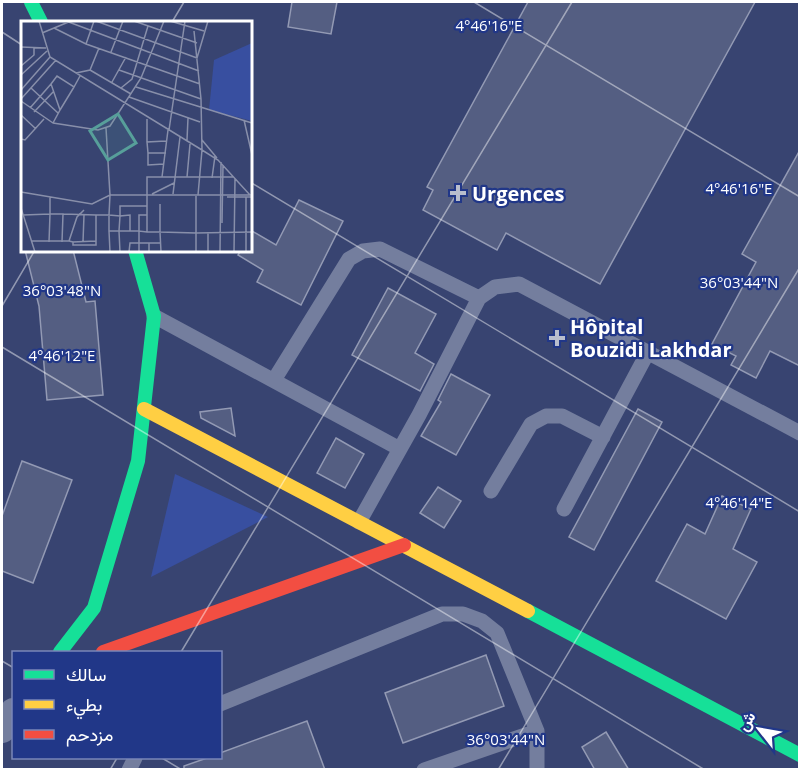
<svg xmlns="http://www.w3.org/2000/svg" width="801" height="771" font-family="'Open Sans',Vazirmatn,sans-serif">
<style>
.green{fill:#384fa0}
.building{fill:#545e82;stroke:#939ab4;stroke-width:1.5}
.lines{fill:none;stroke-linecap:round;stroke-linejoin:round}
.lane{stroke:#747e9e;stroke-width:15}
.street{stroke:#747e9e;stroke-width:30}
.fast{stroke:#16e098;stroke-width:14}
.slow{stroke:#ffcf43;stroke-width:14}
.jam{stroke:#f24e42;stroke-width:14}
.ticks{fill:none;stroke:#fff;stroke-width:1.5;stroke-opacity:0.45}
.poi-dot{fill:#b9becd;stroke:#213788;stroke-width:2}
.labels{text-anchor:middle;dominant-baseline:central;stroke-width:4.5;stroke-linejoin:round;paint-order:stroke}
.poi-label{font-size:20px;font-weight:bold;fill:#fff;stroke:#213788;text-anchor:start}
.inset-road{fill:none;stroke:#888faa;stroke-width:1.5}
.view{fill:#579f9a;fill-opacity:0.15;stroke:#579f9a;stroke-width:3}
.inset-edge{fill:none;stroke:#fff;stroke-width:3}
.ticks-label{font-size:15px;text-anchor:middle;fill:#fff;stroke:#213788;stroke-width:4.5;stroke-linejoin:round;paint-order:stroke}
</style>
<rect width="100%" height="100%" fill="#384471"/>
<path class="green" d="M175,474L268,517L151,577Z"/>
<path class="building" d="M292,2H337L331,34L288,27Z
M528,2H755L600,284L506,233L497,250L423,210L433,190L427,187Z
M800,150V366L770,351L756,378L731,365L736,356L712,344L756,262L742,254Z
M299,200L343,221L301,305L257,282L263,270L238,255L241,250H250V234L252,231L276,245Z
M25,250H73L86,302L95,301L103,395L47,400L39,306Z
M388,288L436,314L415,353L434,364L420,391L352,355Z
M451,374L490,395L456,455L421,436L441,402L438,400Z
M231,408L235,436L201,418L200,412Z
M638,409L662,422L594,550L569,537Z
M336,438L364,454L345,488L317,473Z
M22,461L72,480L33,583L2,571V516Z
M438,487L461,501L444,528L420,513Z
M722,496L751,509L733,549L757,562L726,619L656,581L687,524L705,534Z
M486,655L504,706L403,743L385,693Z
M307,721L325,770H184V766L207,758H220V753Z
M606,732L629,770H595L582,747Z"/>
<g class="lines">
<path class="lane" d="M154,316L400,449
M274,380L349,259L363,251L380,249L479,298
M491,491L531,424L546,416H562L603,437
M564,509L648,352
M359,522L419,415L479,298L495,287L519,284L800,433
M220,704L442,614H463L482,621L497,633L537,731V770
M129,770L135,758
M424,770L537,731"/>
<path class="street" d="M2,728L14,713"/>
<path class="fast" d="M31,2L41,22
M528,611L800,755
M60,652L94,608L138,461L154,316L135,250"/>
<path class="slow" d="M144,409L528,611"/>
<path class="jam" d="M103,652L404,545"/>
</g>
<path class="ticks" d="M474,2L800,197M172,22L184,2M2,32L22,45M250,182L800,512M2,306L35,250M2,347L705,770M181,652L572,2M2,661L14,668M162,758L182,770M110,770L117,758M498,770L800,267"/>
<g class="poi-dot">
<path d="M455 184h6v6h6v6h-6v6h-6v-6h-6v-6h6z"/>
<path d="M554 329h6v6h6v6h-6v6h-6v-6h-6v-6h6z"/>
</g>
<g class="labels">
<g class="poi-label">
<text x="472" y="193">Urgences</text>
<text x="570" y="326">Hôpital<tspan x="570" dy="23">Bouzidi Lakhdar</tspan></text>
</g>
</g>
<g transform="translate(21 21)">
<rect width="231" height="231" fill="#384471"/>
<path d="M231,22V100L188,89L193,39Z" fill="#384fa0"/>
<path class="inset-road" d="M18,0L29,36L181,129L177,174M45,0L178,50M75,0L176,37L187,0M113,0L176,22M149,0L183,10M33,7L65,23L179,63M173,10L180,78L181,129M21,12L50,0M65,23L73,0M0,26L25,27M90,31L102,0M0,45L13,34V27M69,49L110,73M98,49L180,78M55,52L69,49L78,27M0,54L26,30M91,61L105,36M115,66L231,102M10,67L37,92M100,67L111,58L127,5M0,69L29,36M108,76L179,101M0,78L35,39M0,80L32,102L39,89L30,63L36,55L53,66L59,55M9,87L30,63M39,89L53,66M13,91L33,70M0,94L15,108M126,98V121M223,99L231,134M32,102L77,109L89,105L120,57L143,0M85,107L89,174H231M148,109L164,0M0,118L4,119L23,98M166,119L167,97M181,119L196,137M181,129L197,139L229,174M127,132V144L143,143M145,132H127L126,121L145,120M141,156L147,109M166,156H212M191,157L194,135M0,171L71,183L89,174L88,194L99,195V185H126M131,173L153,162M152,173L159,116M175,175V212L231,211M29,176V193H42L41,221M206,176H231M139,183V211L175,212V231M0,187L14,231M42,193L75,194M2,194L29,193L28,221M201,202L202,144M88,210L89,231M126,211L118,210V222H128M11,220H48M75,220L52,221V224H75V194H88V210H98L99,195L109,194V210H118V194H126M52,221L48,220L56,196L63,189M62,221L63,194M99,231L98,210H109M108,231L109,222H118V231M128,231V222H139M140,231L139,211H126V156H166L169,123M187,231V211M199,231L200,141M213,231L214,158M225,231V176"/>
<path class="view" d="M97,93L115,122L87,139L69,110Z"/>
<rect width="231" height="231" class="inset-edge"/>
</g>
<g class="ticks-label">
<text x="489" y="31">4°46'16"E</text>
<text x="739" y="194">4°46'16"E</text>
<text x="739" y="288">36°03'44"N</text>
<text x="62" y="296">36°03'48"N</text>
<text x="62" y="361">4°46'12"E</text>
<text x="739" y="508">4°46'14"E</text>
<text x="506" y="745">36°03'44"N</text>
</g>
<rect width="801" height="771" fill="none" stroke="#ffffff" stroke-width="6"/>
<rect x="12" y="651" width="210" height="108" fill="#213788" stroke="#7a87b8" stroke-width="1.5"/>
<rect x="24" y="670" width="30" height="9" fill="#16e098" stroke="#7a87b8" stroke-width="1.5"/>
<text x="66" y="681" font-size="18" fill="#ffffff">سالك</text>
<rect x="24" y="700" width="30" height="9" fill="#ffcf43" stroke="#7a87b8" stroke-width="1.5"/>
<text x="66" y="711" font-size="18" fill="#ffffff">بطيء</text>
<rect x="24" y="730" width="30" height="9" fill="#f24e42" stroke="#7a87b8" stroke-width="1.5"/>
<text x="66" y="741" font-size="18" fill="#ffffff">مزدحم</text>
<g transform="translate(759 729) rotate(301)" stroke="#213788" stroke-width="4.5" paint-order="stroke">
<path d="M0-4.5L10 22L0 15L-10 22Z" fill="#ffffff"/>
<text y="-9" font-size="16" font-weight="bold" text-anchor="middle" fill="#ffffff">ش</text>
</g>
</svg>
